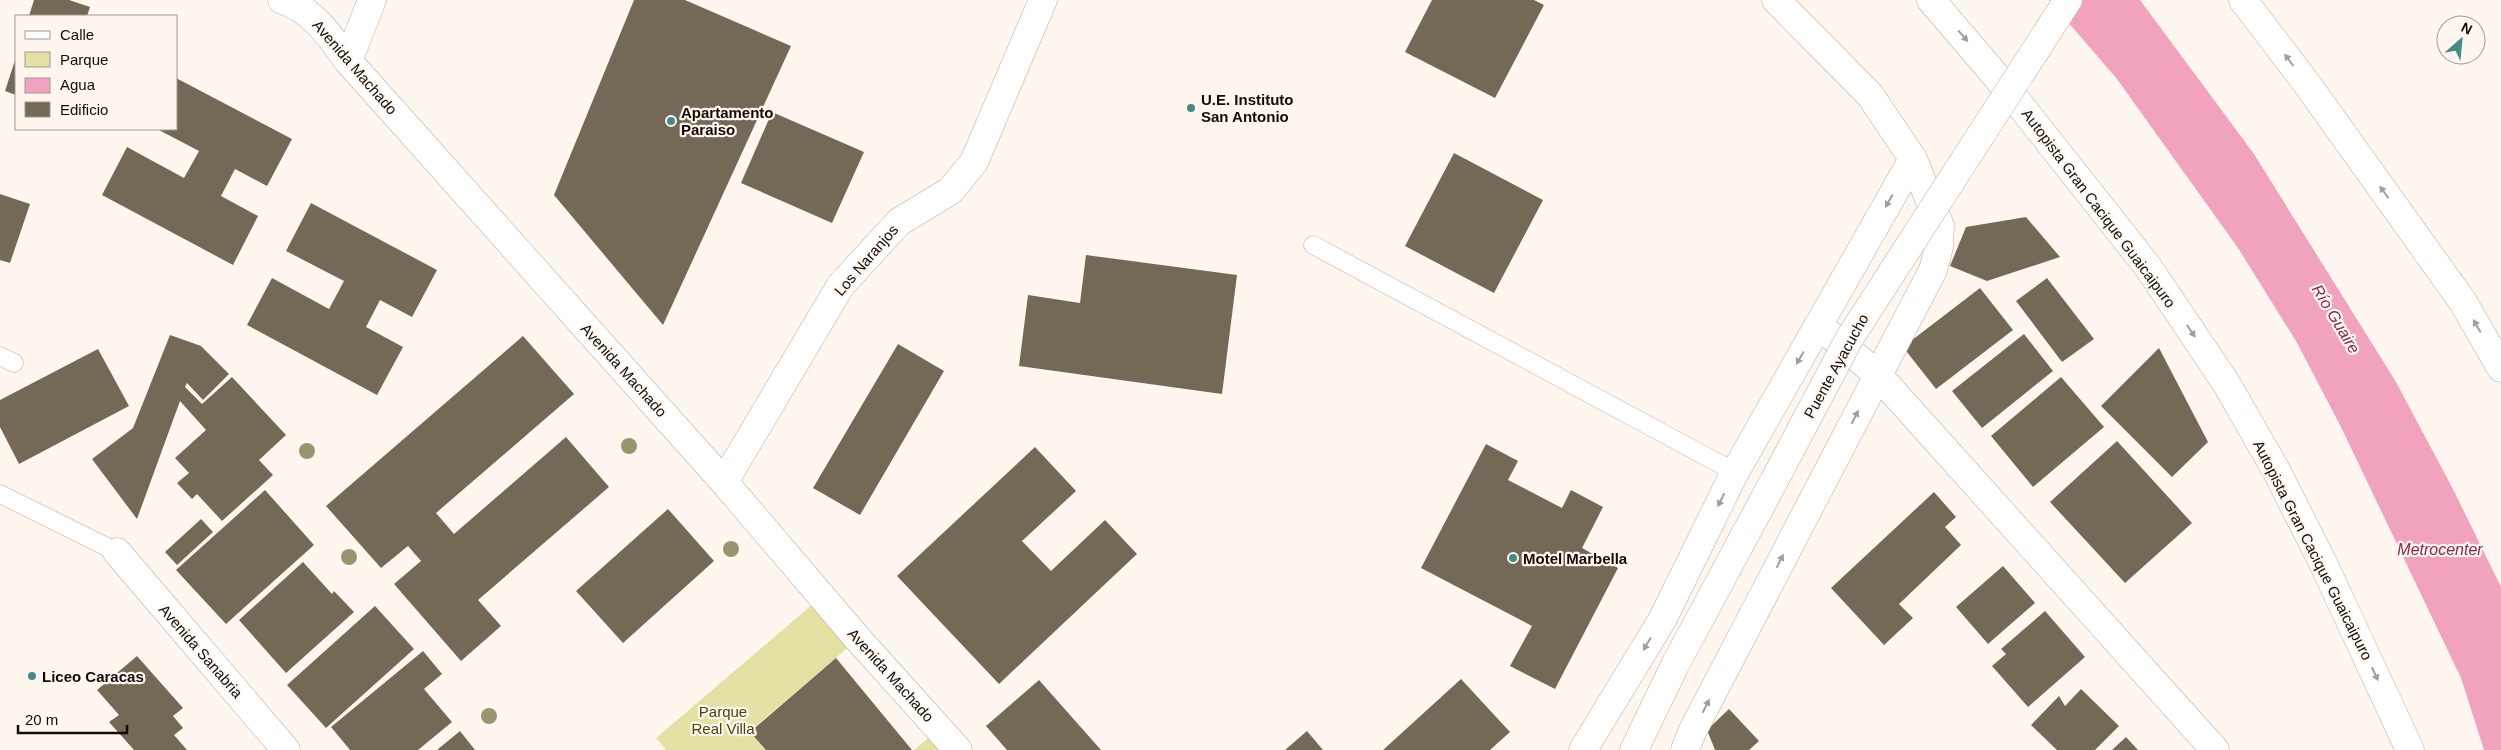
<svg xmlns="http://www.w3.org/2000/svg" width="2501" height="750" font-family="Helvetica,sans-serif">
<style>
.green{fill:#e3e2a4}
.water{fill:#f1a3bd}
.building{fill:#746957}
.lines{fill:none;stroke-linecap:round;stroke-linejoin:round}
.service-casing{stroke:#bfaa9e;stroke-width:19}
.minor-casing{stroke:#bfaa9e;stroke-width:29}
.tertiary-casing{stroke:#bfaa9e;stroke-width:29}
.motorway-casing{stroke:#bfaa9e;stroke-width:29}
.service{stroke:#fff;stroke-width:18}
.minor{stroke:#fff;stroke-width:28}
.tertiary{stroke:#fff;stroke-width:28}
.motorway{stroke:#fff;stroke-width:28}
.tertiary-bridge-casing{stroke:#bfaa9e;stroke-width:29;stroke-linecap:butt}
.tertiary-bridge{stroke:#fff;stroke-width:28}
.tree{fill:#9a9570}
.oneway{fill:#a09d9c}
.poi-dot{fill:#448b86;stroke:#fff6f0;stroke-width:2}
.labels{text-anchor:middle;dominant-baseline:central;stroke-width:4.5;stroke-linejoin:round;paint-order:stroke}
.street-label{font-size:15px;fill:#120b07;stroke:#fff6f0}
.poi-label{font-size:15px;font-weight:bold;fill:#120b07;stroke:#fff6f0;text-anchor:start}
.park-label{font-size:15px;fill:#474507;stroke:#fff6f0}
.water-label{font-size:16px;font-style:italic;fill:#83294e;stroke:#fff6f0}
</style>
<rect width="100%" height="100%" fill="#fff6f0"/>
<path class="green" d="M821,597L858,639L750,731L766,750H666L656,738Z
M940,728L958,750H914Z"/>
<path class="water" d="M2049,0H2140L2254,154L2396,382L2453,489L2501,587V750H2484L2461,678L2341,427L2296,341L2238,248L2117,79Z"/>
<path class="building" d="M34,0H69L90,7L87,16H29Z
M634,0H685L791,46L663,325L554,195Z
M1432,0H1534L1544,5L1495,98L1405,52Z
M16,57V95L5,91Z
M176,78L292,139L267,186L235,169L221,196L258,216L233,265L102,195L127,147L184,178L199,151L157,129H176Z
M772,112L864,152L832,223L741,183Z
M1454,153L1543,200L1494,293L1405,246Z
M0,194L30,204L10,263L0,260Z
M311,203L437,270L412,317L380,300L366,327L403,347L377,395L247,325L272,278L329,309L344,281L286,251Z
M2026,217L2060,257L1987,281L1950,266L1966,227Z
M1086,255L1237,275L1222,394L1019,366L1028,295L1080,303Z
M2047,278L2094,339L2062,362L2016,301Z
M1980,288L2013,330L1936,389L1903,347Z
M2024,334L2053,371L1982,428L1952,391Z
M170,335L201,346L229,374L203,400L187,383L185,387L202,404L232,377L286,435L259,460L273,475L222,521L197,494L192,499L177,483L189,473L175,458L206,430L180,401L137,519L92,459L133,428Z
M523,336L574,394L436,513L454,534L566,437L609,487L478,600L501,626L461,661L394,584L421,561L408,546L381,568L326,506Z
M898,344L944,371L860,515L813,488Z
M2159,348L2208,442L2172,477L2101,406Z
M98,349L129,406L19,464L0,427V400Z
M2061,377L2104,427L2033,487L1991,436Z
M2117,441L2192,523L2125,583L2050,502Z
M1486,444L1518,461L1508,480L1562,508L1571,490L1603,507L1582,548L1618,568L1555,689L1510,666L1532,626L1421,568Z
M1035,447L1076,491L1022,541L1051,571L1105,520L1137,554L999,684L897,576Z
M265,490L314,545L226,624L176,570Z
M1934,492L1956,517L1945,527L1961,545L1899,604L1913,618L1884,645L1831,588Z
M668,509L714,561L623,643L576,591Z
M201,519L213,532L177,565L165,552Z
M303,562L332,594L334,591L354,612L286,673L239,620Z
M2003,566L2035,603L1988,644L1956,607Z
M375,606L414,649L326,728L287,685Z
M2045,611L2085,657L2028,707L1992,666L2006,654L2001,649Z
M423,651L442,674L424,689L452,722L418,750H350L331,727Z
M137,656L183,708L173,716L183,728L174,735L187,750H134L109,722L119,715L97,690Z
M836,658L912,750H766L750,732Z
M1461,679L1510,732L1490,750H1383Z
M1039,680L1101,750H1007L986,726Z
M2081,689L2119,726L2095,750H2057L2031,725L2059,696L2065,706Z
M1729,709L1759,741L1749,750H1715L1707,730Z
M460,731L475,750H437Z
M1307,731L1323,750H1285Z
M2126,737L2138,750H2112Z"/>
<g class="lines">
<g class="service-casing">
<path id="service" d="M1313,245L1735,472
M0,356L14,363
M0,494L117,552"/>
</g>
<g class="minor-casing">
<path id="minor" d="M282,0C313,10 330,36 348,61L724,482L858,639L958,750
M348,61L372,0
M1818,325L1877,374L2215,750
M724,482L841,285L899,222L950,191L974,162L1043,0
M117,552L286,750
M1583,750L1662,620L1735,472L1913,159
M1685,750L1692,732L1933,270L1939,247L1940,226L1913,159L1870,95L1776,0"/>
</g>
<g class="tertiary-casing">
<path id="tertiary" d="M1634,750L1675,665L1774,481"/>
</g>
<g class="motorway-casing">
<path id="motorway" d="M1931,0L2013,96L2148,267L2226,383L2276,470L2323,563L2410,750
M2243,0L2307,84L2463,302L2501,368"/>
</g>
<use href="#service" class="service"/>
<use href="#minor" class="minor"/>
<use href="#tertiary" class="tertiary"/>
<use href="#motorway" class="motorway"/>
<g class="tertiary-bridge-casing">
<path id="tertiary-bridge" d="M1774,481L1849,339L2068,0"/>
</g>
<use href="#tertiary-bridge" class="tertiary-bridge"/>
</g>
<g class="tree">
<circle cx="629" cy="446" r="8"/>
<circle cx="307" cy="451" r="8"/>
<circle cx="731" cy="549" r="8"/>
<circle cx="349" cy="557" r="8"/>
<circle cx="489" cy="716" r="8"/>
</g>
<defs><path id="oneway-solid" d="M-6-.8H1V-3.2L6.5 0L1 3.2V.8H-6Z" transform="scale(1.25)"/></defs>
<g class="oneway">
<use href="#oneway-solid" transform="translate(1963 36) rotate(49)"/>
<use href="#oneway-solid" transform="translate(2289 60) rotate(-127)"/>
<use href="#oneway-solid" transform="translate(2384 192) rotate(-126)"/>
<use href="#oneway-solid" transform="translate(1889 201) rotate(120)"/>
<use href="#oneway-solid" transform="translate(2477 326) rotate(-120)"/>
<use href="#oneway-solid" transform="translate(2191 331) rotate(56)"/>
<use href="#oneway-solid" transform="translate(1800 358) rotate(120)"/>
<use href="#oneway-solid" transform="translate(1855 417) rotate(-63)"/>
<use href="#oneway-solid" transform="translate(1721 500) rotate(116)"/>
<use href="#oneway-solid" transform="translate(1780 561) rotate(-63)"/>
<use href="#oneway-solid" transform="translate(1647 644) rotate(121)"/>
<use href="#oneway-solid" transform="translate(2375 674) rotate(65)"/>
<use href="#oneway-solid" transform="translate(1706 706) rotate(-63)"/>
</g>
<g class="poi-dot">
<circle cx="1191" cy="108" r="5"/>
<circle cx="671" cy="121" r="5"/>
<circle cx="1513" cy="558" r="5"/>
<circle cx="32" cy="676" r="5"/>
</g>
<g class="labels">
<g class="street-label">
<text transform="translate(355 67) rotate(49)">Avenida Machado</text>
<text transform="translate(2099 208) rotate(53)">Autopista Gran Cacique Guaicaipuro</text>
<text transform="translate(866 260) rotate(-49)">Los Naranjos</text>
<text transform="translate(1836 366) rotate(-61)">Puente Ayacucho</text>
<text transform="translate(624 370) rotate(48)">Avenida Machado</text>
<text transform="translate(2313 550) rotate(63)">Autopista Gran Cacique Guaicaipuro</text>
<text transform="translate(201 651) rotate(49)">Avenida Sanabria</text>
<text transform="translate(891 675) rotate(48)">Avenida Machado</text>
</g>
<g class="poi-label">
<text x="1201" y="99">U.E. Instituto<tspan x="1201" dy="17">San Antonio</tspan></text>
<text x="681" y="112">Apartamento<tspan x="681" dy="17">Paraiso</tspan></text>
<text x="1523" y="558">Motel Marbella</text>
<text x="42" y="676">Liceo Caracas</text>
</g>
<g class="park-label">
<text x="723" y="711">Parque<tspan x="723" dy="17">Real Villa</tspan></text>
</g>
<g class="water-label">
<text transform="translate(2336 319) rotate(59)">Río Guaire</text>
<text x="2440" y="549">Metrocenter</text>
</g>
</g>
<rect x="15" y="15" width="162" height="115" fill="#fff6f0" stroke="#a09893"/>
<rect x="25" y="31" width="25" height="8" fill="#ffffff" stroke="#a09893"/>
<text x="60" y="40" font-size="15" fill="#120b07">Calle</text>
<rect x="25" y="52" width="25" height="15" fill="#e3e2a4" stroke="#a09893"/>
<text x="60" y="65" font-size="15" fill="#120b07">Parque</text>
<rect x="25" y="78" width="25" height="15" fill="#f1a3bd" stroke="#a09893"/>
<text x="60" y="90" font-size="15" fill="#120b07">Agua</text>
<rect x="25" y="102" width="25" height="15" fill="#746957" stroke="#a09893"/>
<text x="60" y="115" font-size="15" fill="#120b07">Edificio</text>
<g transform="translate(2461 40) rotate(27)"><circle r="24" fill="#fff6f0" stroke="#a09893"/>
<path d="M0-4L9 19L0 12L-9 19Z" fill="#448b86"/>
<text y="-8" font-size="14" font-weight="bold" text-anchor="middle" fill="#120b07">N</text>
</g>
<path d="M18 725v8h109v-8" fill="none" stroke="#120b07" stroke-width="2.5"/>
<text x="25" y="725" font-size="15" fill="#120b07" stroke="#fff6f0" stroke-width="4" paint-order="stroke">20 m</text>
</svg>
